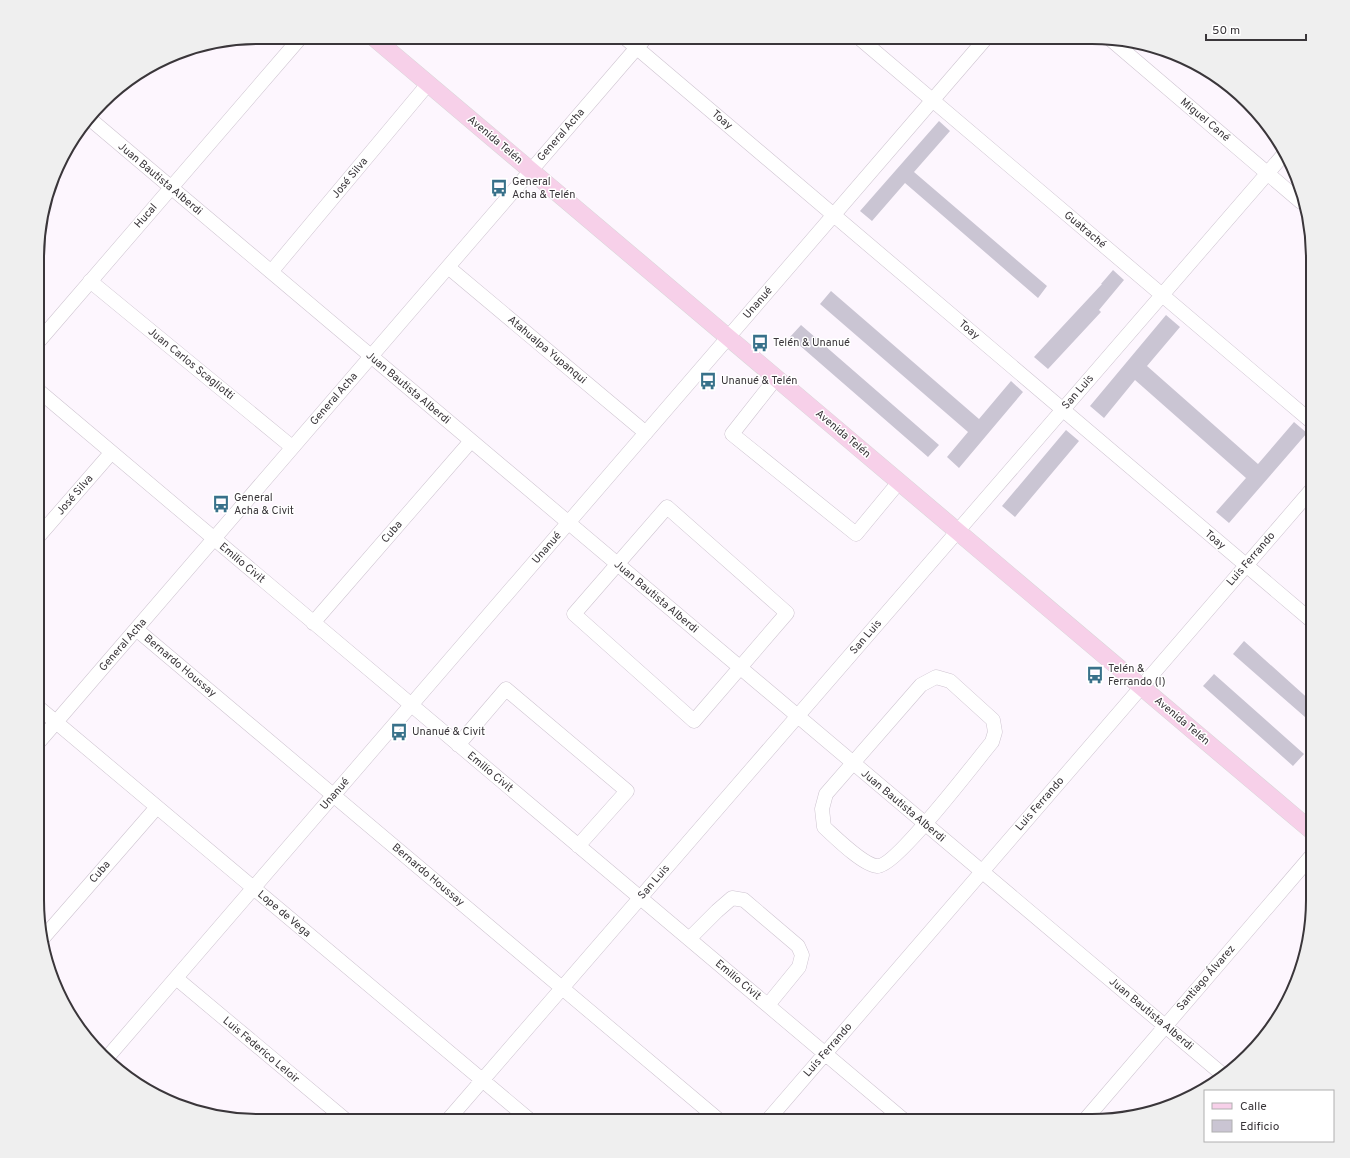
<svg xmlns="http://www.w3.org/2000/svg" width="1350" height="1158" font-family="Overpass,sans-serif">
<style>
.building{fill:#cac5d3}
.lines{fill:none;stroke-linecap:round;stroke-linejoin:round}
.minor-casing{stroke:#cec4d0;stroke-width:15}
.major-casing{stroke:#d8d7d8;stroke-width:18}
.minor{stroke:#fff;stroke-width:14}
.major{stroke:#f7d0e9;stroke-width:17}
.labels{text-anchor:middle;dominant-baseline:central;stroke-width:3;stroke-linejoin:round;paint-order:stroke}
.street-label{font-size:11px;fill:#3a363a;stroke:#fff}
.poi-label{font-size:11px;fill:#3a363a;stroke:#fff;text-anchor:start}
.rim{fill:none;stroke:#3a363a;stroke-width:2}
</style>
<rect width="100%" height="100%" fill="#fdf6fe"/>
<path class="building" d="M939,121L950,131L914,172L1047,286L1038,298L905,183L872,221L860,211Z
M1113,270L1124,280L1099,310L1101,312L1048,369L1034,357L1102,284H1101Z
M831,291L979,419L1011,381L1023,392L959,468L947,457L968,432L820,304Z
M1166,315L1180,327L1147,366L1258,464L1294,422L1307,433L1229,523L1216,512L1246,478L1135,380L1104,418L1090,406Z
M801,325L939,445L928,457L790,337Z
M1066,430L1079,441L1015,517L1002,506Z
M1244,641L1313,703V724L1233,654Z
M1214,674L1304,754L1293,766L1203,686Z"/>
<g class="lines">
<g class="minor-casing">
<path id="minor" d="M624,37L1313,622
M858,37L1313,423
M1109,38L1301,202
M90,119L1222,1074
M448,267L646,433
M271,272L428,84
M90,281L292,447
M39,341L301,37
M776,378L732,434L856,534L899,482
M39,391L905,1121
M667,507L787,613L694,721L574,614Z
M38,537L111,453
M313,623L471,441
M136,629L720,1121
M936,677L950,681L993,720L995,732L992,742C976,761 896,867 877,866C863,865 835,837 824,827L822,809L826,794L921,685Z
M38,707L531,1121
M38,743L646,37
M458,745L506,689L627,791L578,846
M43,938L157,807
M689,939L717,911L732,898L744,900L798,946L802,955L799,967L768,1005
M176,978L347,1121
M106,1059L987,37
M447,1121L1285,153
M767,1121L1313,488
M1084,1121L1313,854"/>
</g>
<g class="major-casing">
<path id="major" d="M373,37L1313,832"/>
</g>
<use href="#minor" class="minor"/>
<use href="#major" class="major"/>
</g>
<defs>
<g id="bus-bare" transform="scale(1.38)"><path d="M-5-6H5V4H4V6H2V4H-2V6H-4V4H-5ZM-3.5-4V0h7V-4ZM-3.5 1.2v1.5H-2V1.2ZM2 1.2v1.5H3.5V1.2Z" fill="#38718a" stroke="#fff" stroke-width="2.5" paint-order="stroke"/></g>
</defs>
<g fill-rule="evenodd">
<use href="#bus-bare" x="499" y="188"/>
<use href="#bus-bare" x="760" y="343"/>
<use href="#bus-bare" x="708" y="381"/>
<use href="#bus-bare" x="221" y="504"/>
<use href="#bus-bare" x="1095" y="675"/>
<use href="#bus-bare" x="399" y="732"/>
</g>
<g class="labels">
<g class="street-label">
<text transform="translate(722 120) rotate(40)">Toay</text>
<text transform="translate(1205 120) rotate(40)">Miguel Cané</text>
<text transform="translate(561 135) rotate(-49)">General Acha</text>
<text transform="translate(495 140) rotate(40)">Avenida Telén</text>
<text transform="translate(350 178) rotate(-50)">José Silva</text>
<text transform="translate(160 179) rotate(40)">Juan Bautista Alberdi</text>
<text transform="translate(146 216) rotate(-49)">Hucal</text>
<text transform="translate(1085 230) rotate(40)">Guatraché</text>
<text transform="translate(758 303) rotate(-49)">Unanué</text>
<text transform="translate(969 330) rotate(40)">Toay</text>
<text transform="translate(547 350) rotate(40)">Atahualpa Yupanqui</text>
<text transform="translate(191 364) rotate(39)">Juan Carlos Scagliotti</text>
<text transform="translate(408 388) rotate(40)">Juan Bautista Alberdi</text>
<text transform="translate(1078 392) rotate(-49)">San Luis</text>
<text transform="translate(334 399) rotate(-49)">General Acha</text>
<text transform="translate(843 434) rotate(40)">Avenida Telén</text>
<text transform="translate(75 495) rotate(-49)">José Silva</text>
<text transform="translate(392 532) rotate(-49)">Cuba</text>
<text transform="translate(1215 540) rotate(40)">Toay</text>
<text transform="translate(547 548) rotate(-49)">Unanué</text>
<text transform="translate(1251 559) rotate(-49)">Luis Ferrando</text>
<text transform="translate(242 563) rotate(40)">Emilio Civit</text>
<text transform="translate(656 597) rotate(40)">Juan Bautista Alberdi</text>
<text transform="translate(866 637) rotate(-49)">San Luis</text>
<text transform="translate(123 645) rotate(-49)">General Acha</text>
<text transform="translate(180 666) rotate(40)">Bernardo Houssay</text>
<text transform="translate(1182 721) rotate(40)">Avenida Telén</text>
<text transform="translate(490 772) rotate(40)">Emilio Civit</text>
<text transform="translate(335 794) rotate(-49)">Unanué</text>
<text transform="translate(1040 804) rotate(-49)">Luis Ferrando</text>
<text transform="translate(903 806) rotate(40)">Juan Bautista Alberdi</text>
<text transform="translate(100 872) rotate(-49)">Cuba</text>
<text transform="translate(428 875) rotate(40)">Bernardo Houssay</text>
<text transform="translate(654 882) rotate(-49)">San Luis</text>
<text transform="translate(284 914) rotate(40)">Lope de Vega</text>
<text transform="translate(1206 978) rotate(-49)">Santiago Álvarez</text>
<text transform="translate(738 980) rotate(40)">Emilio Civit</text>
<text transform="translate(1151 1014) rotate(40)">Juan Bautista Alberdi</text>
<text transform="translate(261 1050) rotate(40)">Luis Federico Leloir</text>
<text transform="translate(828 1050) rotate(-49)">Luis Ferrando</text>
</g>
<g class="poi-label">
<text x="512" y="182">General<tspan x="512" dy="13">Acha &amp; Telén</tspan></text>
<text x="773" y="343">Telén &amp; Unanué</text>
<text x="721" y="381">Unanué &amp; Telén</text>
<text x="234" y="498">General<tspan x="234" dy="13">Acha &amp; Civit</tspan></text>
<text x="1108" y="669">Telén &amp;<tspan x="1108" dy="13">Ferrando (I)</tspan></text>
<text x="412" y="732">Unanué &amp; Civit</text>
</g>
</g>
<path d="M0 0H1350V1158H0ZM258 44H1092A214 214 0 0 1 1306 258V900A214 214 0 0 1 1092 1114H258A214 214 0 0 1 44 900V258A214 214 0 0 1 258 44Z" fill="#efefef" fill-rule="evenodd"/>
<path class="rim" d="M258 44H1092A214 214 0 0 1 1306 258V900A214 214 0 0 1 1092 1114H258A214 214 0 0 1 44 900V258A214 214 0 0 1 258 44Z"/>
<rect x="1204" y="1090" width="130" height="52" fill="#ffffff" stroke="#b0afb0"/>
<rect x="1212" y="1103" width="20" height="6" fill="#f7d0e9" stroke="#b0afb0"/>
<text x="1240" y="1110" font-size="12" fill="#3a363a">Calle</text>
<rect x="1212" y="1120" width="20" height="12" fill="#cac5d3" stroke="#b0afb0"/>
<text x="1240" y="1130" font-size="12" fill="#3a363a">Edificio</text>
<path d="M1206 34v6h100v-6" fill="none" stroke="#3a363a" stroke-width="2"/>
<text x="1212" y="34" font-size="12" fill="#3a363a" stroke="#ffffff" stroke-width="3" paint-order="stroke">50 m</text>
</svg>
